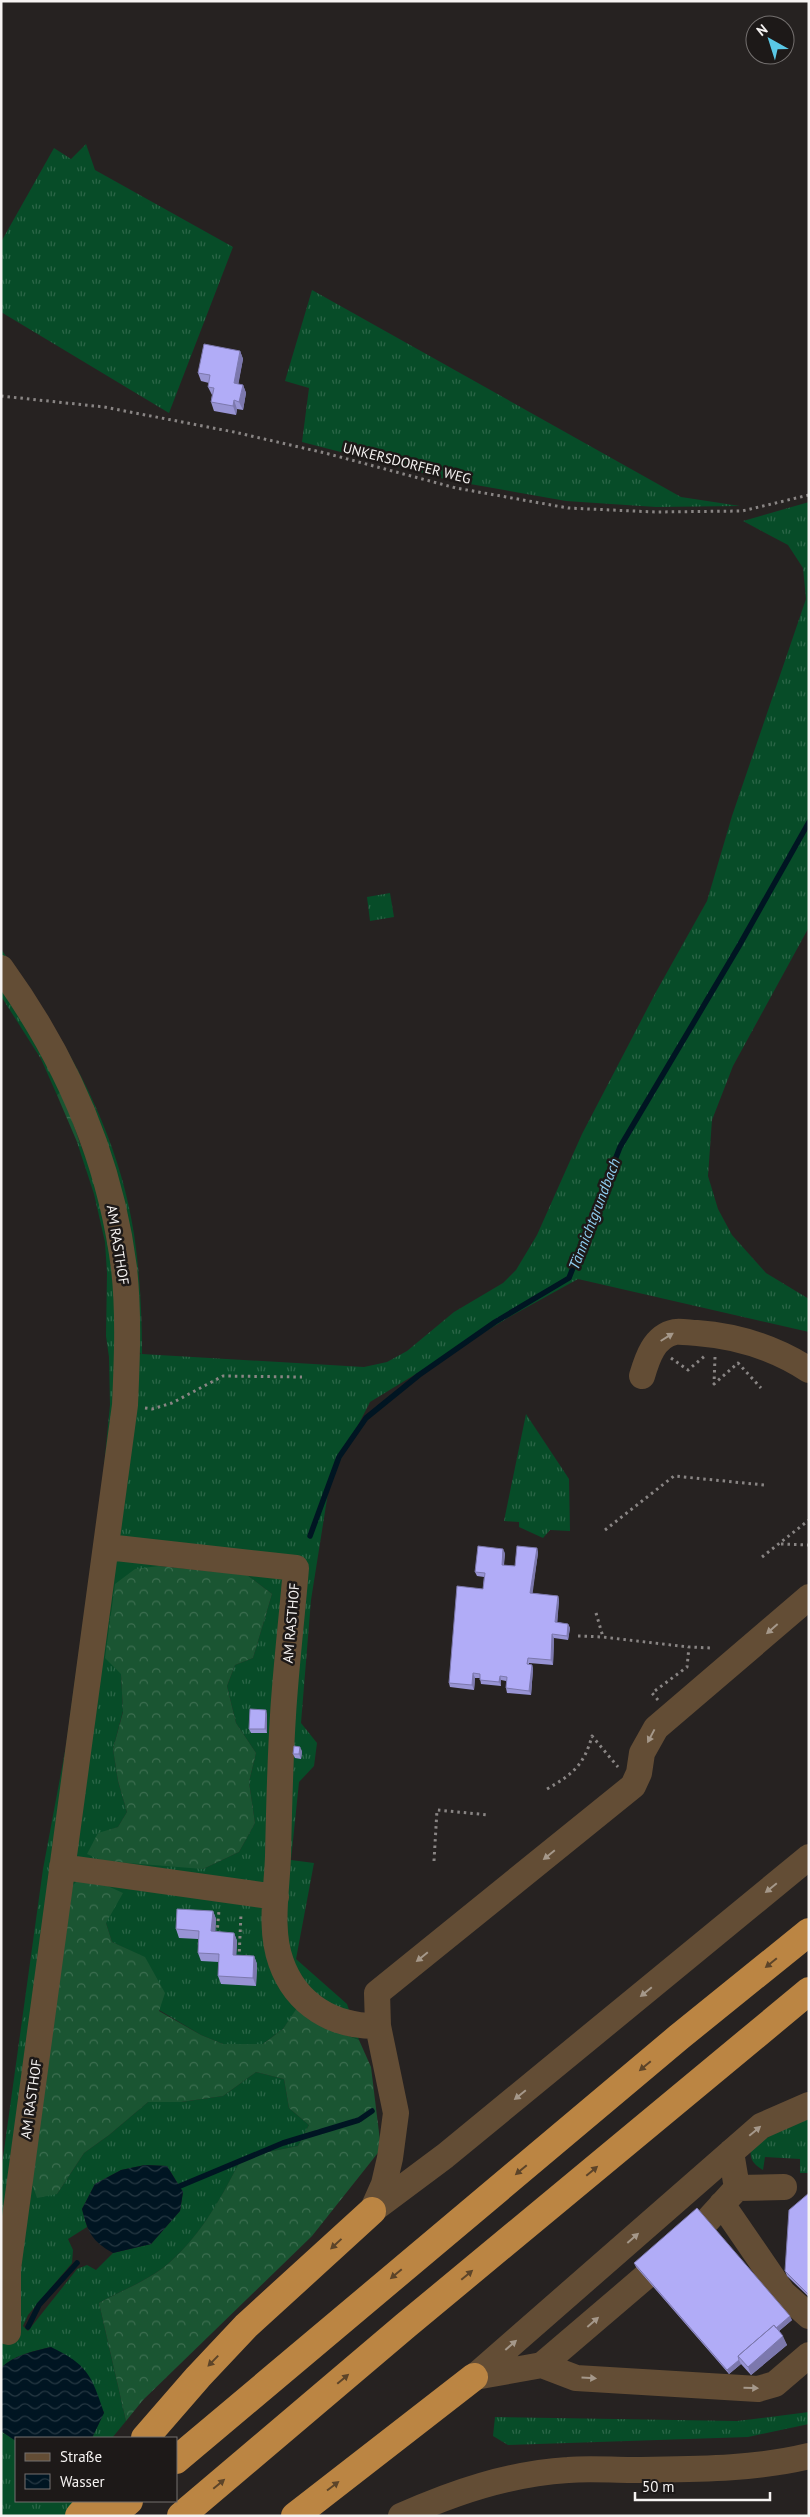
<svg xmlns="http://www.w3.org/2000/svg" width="810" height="2517" font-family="'PT Sans',sans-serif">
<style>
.grass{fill:url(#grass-tufts);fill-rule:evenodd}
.forest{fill:url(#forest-crowns)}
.water{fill:url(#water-waves)}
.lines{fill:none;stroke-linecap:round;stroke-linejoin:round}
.stream{stroke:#001522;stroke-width:5.5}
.path{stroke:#898584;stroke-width:3;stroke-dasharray:2.5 4;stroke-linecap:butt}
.minor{stroke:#634d35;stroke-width:26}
.highway{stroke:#bb8543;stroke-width:28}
.wall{fill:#9894d4}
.shaded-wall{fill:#7c78ad}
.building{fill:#b1acf7;stroke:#7c78ad}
.oneway{fill:#a5988a}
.oneway2{fill:#5c4429}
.labels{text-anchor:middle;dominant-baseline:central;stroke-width:5;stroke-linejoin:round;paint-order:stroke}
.street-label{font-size:14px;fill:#f6f3f2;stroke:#1d1918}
.water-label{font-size:15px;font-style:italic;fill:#90cff3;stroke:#1d1918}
</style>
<defs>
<pattern id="grass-tufts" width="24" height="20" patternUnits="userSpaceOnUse" patternTransform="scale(1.25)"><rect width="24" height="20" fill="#074c28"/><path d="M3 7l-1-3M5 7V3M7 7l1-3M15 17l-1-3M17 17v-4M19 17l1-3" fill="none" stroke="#2c6648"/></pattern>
<pattern id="forest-crowns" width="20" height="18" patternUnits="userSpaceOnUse" patternTransform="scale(1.25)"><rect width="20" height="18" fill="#1a5532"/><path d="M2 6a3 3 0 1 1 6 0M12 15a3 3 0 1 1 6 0" fill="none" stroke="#3c6e50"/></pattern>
<pattern id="water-waves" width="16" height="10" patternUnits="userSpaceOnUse" patternTransform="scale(1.25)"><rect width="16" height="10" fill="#001522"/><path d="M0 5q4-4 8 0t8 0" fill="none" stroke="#263843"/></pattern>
</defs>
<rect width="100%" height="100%" fill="#262221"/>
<path class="grass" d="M86,144L95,170L233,247L169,413L1,312V242L54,148L71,159Z
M312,290L681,497L740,506L656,507L566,501L453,481L302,442L309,388L285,381Z
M809,502V927L733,1066L712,1120L708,1176L718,1209L732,1235L766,1273L809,1299V1332L578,1279L511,1316L370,1402L330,1480L311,1600L301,1723L317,1743L314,1766L299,1782L291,1860L314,1863L296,1959L347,2004L359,2040L328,2028L297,2009L283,2029L263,2044H223L201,2035L159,2010L145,1958L112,1942L106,1923L99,1882L57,2194L84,2153L109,2135L148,2102H181L223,2096L256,2072L284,2079L289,2108L309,2125L298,2146L263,2153L239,2163C219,2203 198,2240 163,2268C144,2282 119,2292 99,2303L126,2421L112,2438H92L104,2412L51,2347C33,2351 14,2355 1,2368V2172L43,1869L66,1746L103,1477L110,1405L109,1357L106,1336L107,1273L105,1242L94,1194L77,1142L80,1143L106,1208L123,1357L141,1354L133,1345L125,1233L1,958V949C63,1034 118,1128 134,1234C140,1274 142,1314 142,1354L364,1367L387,1362L407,1351L454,1312L503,1283L516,1270L537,1235L582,1134L656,992L707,901L732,816L806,599L803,568L788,545L743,521ZM159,1566L247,1575L272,1594L253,1658L235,1665L227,1686L236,1723L256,1753L249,1782L255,1823L239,1852L203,1869L98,1834L118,1827L127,1812L118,1781L113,1749L123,1711L121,1674ZM145,2165L167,2166L183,2192L180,2211L151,2244L113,2253L96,2270L87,2265L77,2269L28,2331L23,2326L28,2315L72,2263L73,2250L68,2239L87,2227L82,2209L95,2184L121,2170Z
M390,893L394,917L370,921L367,897Z
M1,980L66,1091L57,1095L41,1059L1,996Z
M526,1414L569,1479L570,1531L550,1530L543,1538L519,1527V1522L504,1521Z
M809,2114V2173H800V2159L765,2157L763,2170C753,2164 748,2158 752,2146Z
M809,2412V2424L748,2437L508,2445L493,2436L495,2417L737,2421Z
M1,2431L16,2441V2501H91L70,2516H1Z"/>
<path class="forest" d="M62,1091L80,1143L77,1142L57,1095Z
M159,1566L247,1575L272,1594L253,1658L235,1665L227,1686L236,1723L256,1753L249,1782L255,1823L239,1852L203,1869L103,1861L87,1854L98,1833L118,1827L127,1812L118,1781L113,1749L123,1712L121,1674L105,1658L115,1584L135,1569Z
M78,1880L99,1882L123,1893L106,1923L112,1942L145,1957L165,1993L159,2011L201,2035L223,2044H263L283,2029L297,2008L328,2028L359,2040L371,2067L381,2149L312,2236L143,2400L126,2421L99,2303C119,2292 144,2282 163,2268C198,2240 219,2202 239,2163L263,2153L298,2146L309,2125L289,2108L284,2079L256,2072L223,2096L181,2102H148L109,2135L84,2153L57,2194L37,2198L31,2181L71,1887Z"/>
<path class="water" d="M145,2165L167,2166L183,2192L180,2211L151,2244L113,2253C92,2241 88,2233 82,2209L95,2184L121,2170Z
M51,2347C87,2364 92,2376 104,2413L92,2438H16V2441L1,2431V2368C14,2355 34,2351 51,2347Z"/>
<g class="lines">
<path class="stream" d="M310,1536L339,1457L366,1418L419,1375L495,1322L569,1278L620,1147L739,946L809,822
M180,2186L283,2143L359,2120L372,2111
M28,2327L39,2305L77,2263"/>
<path class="path" d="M1,396L104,407L234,432L325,453L456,488L568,508L655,512L742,511L809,495
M715,1357L714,1384L738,1363L761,1388
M671,1358L688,1370L706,1355
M145,1408L152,1409L172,1403L223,1376L302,1377
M605,1530L674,1476L764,1485
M781,1544L809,1545
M762,1557L809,1520
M596,1613L603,1637L689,1647L711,1648
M578,1636L603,1637
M658,1700L652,1693L687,1667L689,1647
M547,1789C573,1774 584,1765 592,1736L618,1767
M434,1861L437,1810L489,1815
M217,1934L219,1910
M239,1958L241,1914"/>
<path class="minor" d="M1,968C66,1058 110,1158 124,1268C129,1313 127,1360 125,1405L8,2269V2332
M642,1376C647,1359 654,1336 675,1332C681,1331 691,1333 697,1333C738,1336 775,1348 809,1370
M107,1547L296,1568C292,1617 286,1666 283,1715C280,1762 279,1809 278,1856C277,1890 269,1929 281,1962C296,2005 334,2027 378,2026
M62,1867L276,1897
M737,2188L784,2187
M722,2204L783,2293L809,2316
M374,2209L445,2156L809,1857
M372,2211L384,2184L390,2158L396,2113L378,2026L377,1993L633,1786L639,1773L642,1753L656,1728L809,1597
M706,2222L737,2188L731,2152
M542,2365L576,2378L758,2389L775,2384L809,2355
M474,2377L761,2126L809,2105
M475,2377L542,2365L645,2277
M401,2516C455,2492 508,2474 568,2470C589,2468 611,2470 632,2470C691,2469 751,2470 809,2456"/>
<path class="highway" d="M145,2438L198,2377L246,2326L372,2211
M176,2460L679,2037L809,1932
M79,2516L92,2501
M111,2516L129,2501
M181,2516L405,2326L809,1991
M295,2516L474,2377"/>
</g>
<path class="wall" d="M240,351L243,359L238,384L243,385L246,393L243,410L237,409L236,415L214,411L211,402L212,395L208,387L209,383L201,381L198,373Z
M537,1548L538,1553L532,1593L558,1596L559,1600L557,1622L568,1624L570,1628L568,1640L554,1638L553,1665L529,1663V1664L532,1665L533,1669L531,1695L507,1693L506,1688V1681L501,1680V1686L481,1684L480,1678H475L474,1690L450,1687L449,1683L483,1589L484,1577L477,1576L475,1572L505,1553L504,1565L515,1566Z
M267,1714V1733H251L249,1729Z
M302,1751L301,1759L295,1758L293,1754Z
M213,1911L216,1919L215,1932L234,1933L237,1941L236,1955L254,1956L257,1964L256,1986L221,1984L218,1976L219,1962L201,1961L198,1953V1939L179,1938L176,1929Z
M809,2193V2297L787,2276L785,2271Z
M634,2263L792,2320L779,2331L787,2345L751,2375L741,2364L729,2374L636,2267Z"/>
<path class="shaded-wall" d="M240,351L243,359L237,392L234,383Z
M243,385L246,393L243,410L239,402Z
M234,400L237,409L236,415L233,406Z
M537,1548L538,1553L532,1598L530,1593Z
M503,1549L505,1553L503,1569L502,1565Z
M558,1596L559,1600L557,1627L555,1622Z
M568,1624L570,1628L568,1640L567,1636Z
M552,1634L554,1638L553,1665L551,1660Z
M532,1665L533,1669L531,1695L529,1691Z
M473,1673L475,1678L474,1690L472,1685Z
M500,1676L501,1680V1686L499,1682Z
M266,1710L267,1714V1733L265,1729Z
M300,1747L302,1751L301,1759L299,1754Z
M213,1911L216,1919L215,1940L211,1931Z
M234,1933L237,1941L236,1963L233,1955Z
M254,1956L257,1964L256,1986L253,1978Z
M790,2316L792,2320L743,2362L741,2359Z
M783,2336L787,2345L751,2375L748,2367Z
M739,2360L741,2364L729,2374L727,2370Z"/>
<path class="building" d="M204,344L240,351L234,383L243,385L239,402L234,400L233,406L211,402L214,388L208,387L210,375L198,373Z
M478,1546L503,1549L502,1565L515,1566L517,1546L537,1548L530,1593L558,1596L555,1622L568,1624L567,1636L552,1634L551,1660L528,1658L527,1664L532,1665L529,1691L506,1688L507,1677L500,1676L499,1682L480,1680V1674L473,1673L472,1685L449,1683L457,1586L483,1589L485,1573L475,1572Z
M250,1709L266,1710L265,1729H249Z
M294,1746L300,1747L299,1754H293Z
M177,1909L213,1911L211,1931L234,1933L233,1955L254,1956L253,1978L218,1976L219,1954L198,1953L199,1931L176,1929Z
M809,2193V2295L785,2271L789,2210Z
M697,2208L790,2316L776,2328L774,2325L738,2356L739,2360L727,2370L634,2263Z
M774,2325L783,2336L748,2367L738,2356Z"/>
<defs><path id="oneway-solid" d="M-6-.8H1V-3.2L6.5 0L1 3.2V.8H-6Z" transform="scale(1.25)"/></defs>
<g class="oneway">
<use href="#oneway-solid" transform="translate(667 1337) rotate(-32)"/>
<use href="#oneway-solid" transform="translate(772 1629) rotate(139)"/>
<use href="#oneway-solid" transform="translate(651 1736) rotate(118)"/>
<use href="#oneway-solid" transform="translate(549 1855) rotate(141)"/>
<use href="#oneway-solid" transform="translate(771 1888) rotate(141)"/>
<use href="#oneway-solid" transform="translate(422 1957) rotate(141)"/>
<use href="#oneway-solid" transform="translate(646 1992) rotate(141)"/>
<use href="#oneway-solid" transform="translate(520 2095) rotate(141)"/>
<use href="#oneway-solid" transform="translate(755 2131) rotate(-40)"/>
<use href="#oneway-solid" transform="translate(633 2238) rotate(-41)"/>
<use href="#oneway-solid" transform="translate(593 2322) rotate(-41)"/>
<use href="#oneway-solid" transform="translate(511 2345) rotate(-41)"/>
<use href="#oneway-solid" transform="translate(589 2378) rotate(3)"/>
<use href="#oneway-solid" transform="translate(751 2388) rotate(2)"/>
</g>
<g class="oneway2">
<use href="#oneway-solid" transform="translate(771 1963) rotate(141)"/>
<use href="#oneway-solid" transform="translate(645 2066) rotate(140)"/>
<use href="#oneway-solid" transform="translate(521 2170) rotate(140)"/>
<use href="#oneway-solid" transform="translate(592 2171) rotate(-40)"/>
<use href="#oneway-solid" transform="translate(336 2244) rotate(137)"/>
<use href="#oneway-solid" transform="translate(396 2274) rotate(140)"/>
<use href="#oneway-solid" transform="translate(467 2275) rotate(-40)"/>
<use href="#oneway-solid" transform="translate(213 2361) rotate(134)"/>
<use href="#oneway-solid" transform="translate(343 2379) rotate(-40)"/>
<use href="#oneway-solid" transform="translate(219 2484) rotate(-40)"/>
<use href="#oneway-solid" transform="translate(333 2486) rotate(-37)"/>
</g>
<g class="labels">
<g class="street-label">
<text transform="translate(407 463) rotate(14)">UNKERSDORFER WEG</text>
<text transform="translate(118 1245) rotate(81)">AM RASTHOF</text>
<text transform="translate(291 1623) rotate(-85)">AM RASTHOF</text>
<text transform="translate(31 2099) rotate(-82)">AM RASTHOF</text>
</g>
<g class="water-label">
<text transform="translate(594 1214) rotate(-69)">Tännichtgrundbach</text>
</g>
</g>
<rect width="810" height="2517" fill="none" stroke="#f6f3f2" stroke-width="5"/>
<rect x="15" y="2437" width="162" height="65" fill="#1d1918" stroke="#74706f"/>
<rect x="25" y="2453" width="25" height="8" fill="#634d35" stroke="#74706f"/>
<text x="60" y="2462" font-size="15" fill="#f6f3f2">Straße</text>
<rect x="25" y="2474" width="25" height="15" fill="url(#water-waves)" stroke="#74706f"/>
<text x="60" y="2487" font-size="15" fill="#f6f3f2">Wasser</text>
<g transform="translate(770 40) rotate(321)"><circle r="24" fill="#1d1918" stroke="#74706f"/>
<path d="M0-4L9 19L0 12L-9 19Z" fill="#5ac8e6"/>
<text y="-8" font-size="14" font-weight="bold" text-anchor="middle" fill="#f6f3f2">N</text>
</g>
<path d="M635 2492v8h135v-8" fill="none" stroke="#f6f3f2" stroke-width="2.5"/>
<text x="642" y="2492" font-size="15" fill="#f6f3f2" stroke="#1d1918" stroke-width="4" paint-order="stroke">50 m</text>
</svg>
